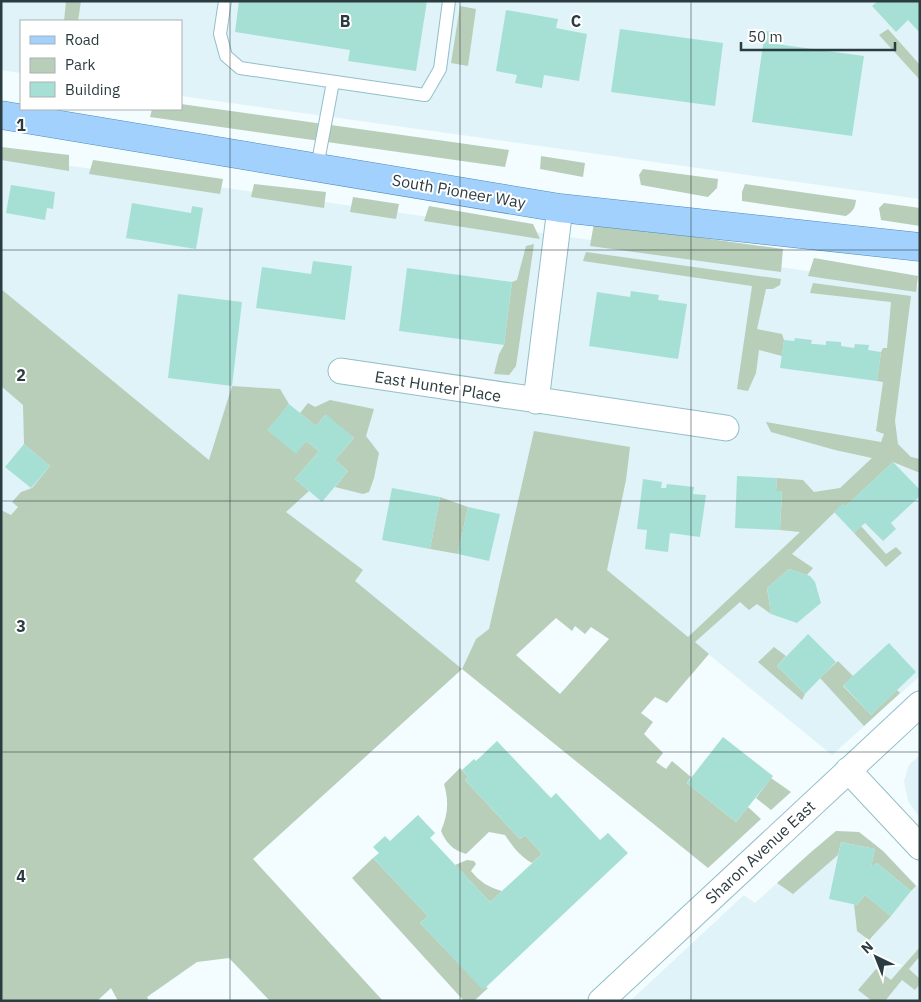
<svg xmlns="http://www.w3.org/2000/svg" width="921" height="1002" font-family="'IBM Plex Sans',sans-serif">
<style>
.built{fill:#dff3f9}
.green{fill:#b8ceb9;fill-rule:evenodd}
.building{fill:#a6e0d4}
.lines{fill:none;stroke-linecap:round;stroke-linejoin:round}
.lane-casing{stroke:#94bec9;stroke-width:14}
.street-casing{stroke:#94bec9;stroke-width:27}
.primary-casing{stroke:#5089ba;stroke-width:29}
.lane{stroke:#fff;stroke-width:12}
.street{stroke:#fff;stroke-width:25}
.primary{stroke:#a2d1fd;stroke-width:28}
.grid{fill:none;stroke:#2b3c40;stroke-width:1;stroke-opacity:0.55}
.labels{text-anchor:middle;dominant-baseline:central;stroke-width:4;stroke-linejoin:round;paint-order:stroke}
.street-label{font-size:16px;fill:#2b3c40;stroke:#fff}
.grid-label{font-size:16px;text-anchor:middle;font-weight:bold;fill:#2b3c40;stroke:#fff;stroke-width:4;stroke-linejoin:round;paint-order:stroke}
</style>
<rect width="100%" height="100%" fill="#f3fcfe"/>
<path class="built" d="M1,1H920V199L181,96V21H21V73L1,70Z
M1,156L920,287V676L832,755L607,571L516,655L476,639L462,669L97,1001H1Z
M920,755V818L908,801L904,781L909,765Z
M836,831L859,832L883,851L920,889V1001H630L744,895L755,903L810,853Z"/>
<path class="green" d="M66,1H81L78,21H64Z
M460,6L476,9L468,66L451,63Z
M888,29L920,65V80L879,35Z
M181,104L509,150L505,167L150,117L152,109H181Z
M1,147L69,155V171L1,160Z
M541,156L585,163L583,177L540,169Z
M93,160L223,179L220,194L89,174Z
M643,169L718,179L717,188L708,197L641,185L639,175Z
M254,184L326,192L324,208L251,197Z
M745,184L856,200C855,209 853,211 846,216L742,201V192Z
M353,197L399,204L396,219L350,212Z
M884,203L920,208V226L881,220L879,208Z
M429,206L533,224L540,239L424,221Z
M594,223L783,249L781,272L590,246Z
M534,244L516,366L509,375L494,374L499,354L504,345L512,282L517,280L526,246Z
M586,252L781,279L780,285L773,289H766L757,329L782,334L784,340L782,356L759,350L756,373L748,391L737,389L752,286L583,261Z
M814,258L918,276L916,292L808,276Z
M813,283L911,296L895,421L898,444L911,457L920,459V473L893,462L846,506L843,504L792,554L813,568L807,575L789,569L767,588L771,614L757,604L749,610L740,602L695,642L709,654L667,703L655,697L641,713L653,722L644,734L663,753L656,762L666,769L672,761L691,777L687,783L736,822L748,807L761,819L708,868L462,669L253,859L383,1001H270L229,958L197,962L147,997L149,1001H118L111,988L97,1001H1V510L11,515L18,507L12,502L21,492L32,488L50,466L24,444L23,405L1,386V289L209,460L232,386L280,389L289,404L268,430L296,453L306,441L319,451L295,479L309,491L286,512L363,570L355,581L462,669L476,639L489,629L534,431L630,447L626,480L607,570L688,637L800,532L780,530L782,492L776,491L777,478L803,480L814,492L840,488L872,458L835,450L771,432L766,422L881,442L884,434L876,431L883,382L877,381L881,352L883,348H887L891,302L810,293ZM556,618L572,631L575,626L585,634L591,627L609,639L560,694L516,655Z
M330,400L374,409L366,436L379,453L374,478L369,492L363,494L335,487L348,471L335,460L354,438L325,415L316,426L300,413L308,403L315,407Z
M440,497L468,507L458,554L430,549Z
M861,526L886,554L896,547L902,553L886,567L854,533Z
M774,647L786,656L777,666L805,694L802,700L758,662Z
M838,661L853,676L843,686L871,715L897,690L900,693L864,726L820,678Z
M460,768L468,777L465,780L520,839L525,835L542,854L532,863C520,856 513,847 505,835L489,832L466,854C453,850 446,843 441,831C448,815 449,801 444,784Z
M771,778L791,792L771,810L756,798Z
M836,831L859,832L883,851L916,886L911,891L877,863L871,867L875,849L841,842L838,855L793,894L777,883L810,853Z
M373,858L428,916L420,923L483,989L486,987L488,988L474,1001H464L352,878Z
M467,860L474,861L476,864L471,871C480,882 488,887 502,891L490,902L455,865Z
M865,895L891,916L869,940L857,931L854,904L857,905Z
M920,947V956L909,969L920,979V984L915,990L902,980L885,1001H872L858,990L876,969L891,980Z"/>
<path class="building" d="M239,1H427L416,71L348,61L350,50L235,32Z
M878,1H920V33L908,20L896,32L872,6Z
M506,10L558,19L556,28L587,34L579,81L544,75L542,88L515,83L517,75L496,71Z
M620,29L723,43L715,106L611,92Z
M765,31L778,33L776,44L864,56L852,136L752,122Z
M11,185L55,192L53,209L47,208L45,220L6,213Z
M132,203L191,213L192,206L203,208L196,249L126,238Z
M313,261L352,266L345,320L256,308L262,267L311,274Z
M407,268L512,282L504,345L399,331Z
M631,291L659,295L658,300L687,304L678,359L589,346L597,292L630,297Z
M178,294L242,302L232,386L168,378Z
M795,338L812,340L811,344H814L826,345V341L841,342V346L854,348L855,344L869,345L868,350L881,352L877,381L780,368L784,340L794,341Z
M289,404L316,426L326,414L354,438L335,460L348,471L322,502L295,479L319,451L306,441L296,454L267,430Z
M24,444L50,466L31,488L5,467Z
M893,462L920,490V496L891,523L896,529L883,541L865,523L854,533L834,512L843,503L846,506Z
M737,476L777,478L776,491H782L780,530L735,528Z
M643,479L662,482L661,488H666L667,484L694,487L693,494L706,495L700,537L670,533L668,552L645,549L647,530L637,529Z
M392,488L440,497L430,549L382,540Z
M468,507L500,514L489,561L458,554Z
M789,569L810,576L815,582L821,603L797,623L771,614L767,588Z
M808,634L836,662L805,694L777,666Z
M889,643L916,672L871,715L843,685Z
M723,737L773,776L736,822L687,783Z
M497,741L551,798L556,793L600,840L608,833L628,853L483,990L420,923L428,916L373,858L379,853L373,847L385,836L390,841L418,815L435,833L430,838L490,902L542,854L525,835L520,839L465,780L468,777L462,770L474,759L476,761Z
M841,842L875,849L871,867L877,863L911,891L891,916L865,895L857,905L829,899Z"/>
<g class="lines">
<g class="lane-casing">
<path id="lane" d="M225,1L220,34L226,56L240,68L425,95L440,69L449,1
M317,167L333,82"/>
</g>
<g class="street-casing">
<path id="street" d="M341,371L726,428
M536,401L560,208
M848,770L920,847
M601,1001L920,704"/>
</g>
<g class="primary-casing">
<path id="primary" d="M1,115L560,208L920,247"/>
</g>
<use href="#lane" class="lane"/>
<use href="#street" class="street"/>
<use href="#primary" class="primary"/>
</g>
<path class="grid" d="M230,1V1001M460,1V1001M691,1V1001M1,250H920M1,501H920M1,752H920"/>
<g class="labels">
<g class="street-label">
<text transform="translate(459 191) rotate(10)">South Pioneer Way</text>
<text transform="translate(438 386) rotate(9)">East Hunter Place</text>
<text transform="translate(760 852) rotate(-43)">Sharon Avenue East</text>
</g>
</g>
<g class="grid-label">
<text x="345" y="27">B</text>
<text x="576" y="27">C</text>
<text x="21" y="131">1</text>
<text x="21" y="381">2</text>
<text x="21" y="632">3</text>
<text x="21" y="882">4</text>
</g>
<rect width="921" height="1002" fill="none" stroke="#2b3c40" stroke-width="5"/>
<rect x="20" y="20" width="162" height="90" fill="#ffffff" stroke="#aab1b3"/>
<rect x="30" y="36" width="25" height="8" fill="#a2d1fd" stroke="#aab1b3"/>
<text x="65" y="45" font-size="15" fill="#2b3c40">Road</text>
<rect x="30" y="58" width="25" height="15" fill="#b8ceb9" stroke="#aab1b3"/>
<text x="65" y="70" font-size="15" fill="#2b3c40">Park</text>
<rect x="30" y="82" width="25" height="15" fill="#a6e0d4" stroke="#aab1b3"/>
<text x="65" y="95" font-size="15" fill="#2b3c40">Building</text>
<g transform="translate(876 957) rotate(317)" stroke="#ffffff" stroke-width="4" paint-order="stroke">
<path d="M0-4L9 19L0 12L-9 19Z" fill="#2b3c40"/>
<text y="-8" font-size="14" font-weight="bold" text-anchor="middle" fill="#2b3c40">N</text>
</g>
<path d="M741 42v8h154v-8" fill="none" stroke="#2b3c40" stroke-width="2.5"/>
<text x="748" y="42" font-size="15" fill="#2b3c40" stroke="#ffffff" stroke-width="4" paint-order="stroke">50 m</text>
</svg>
